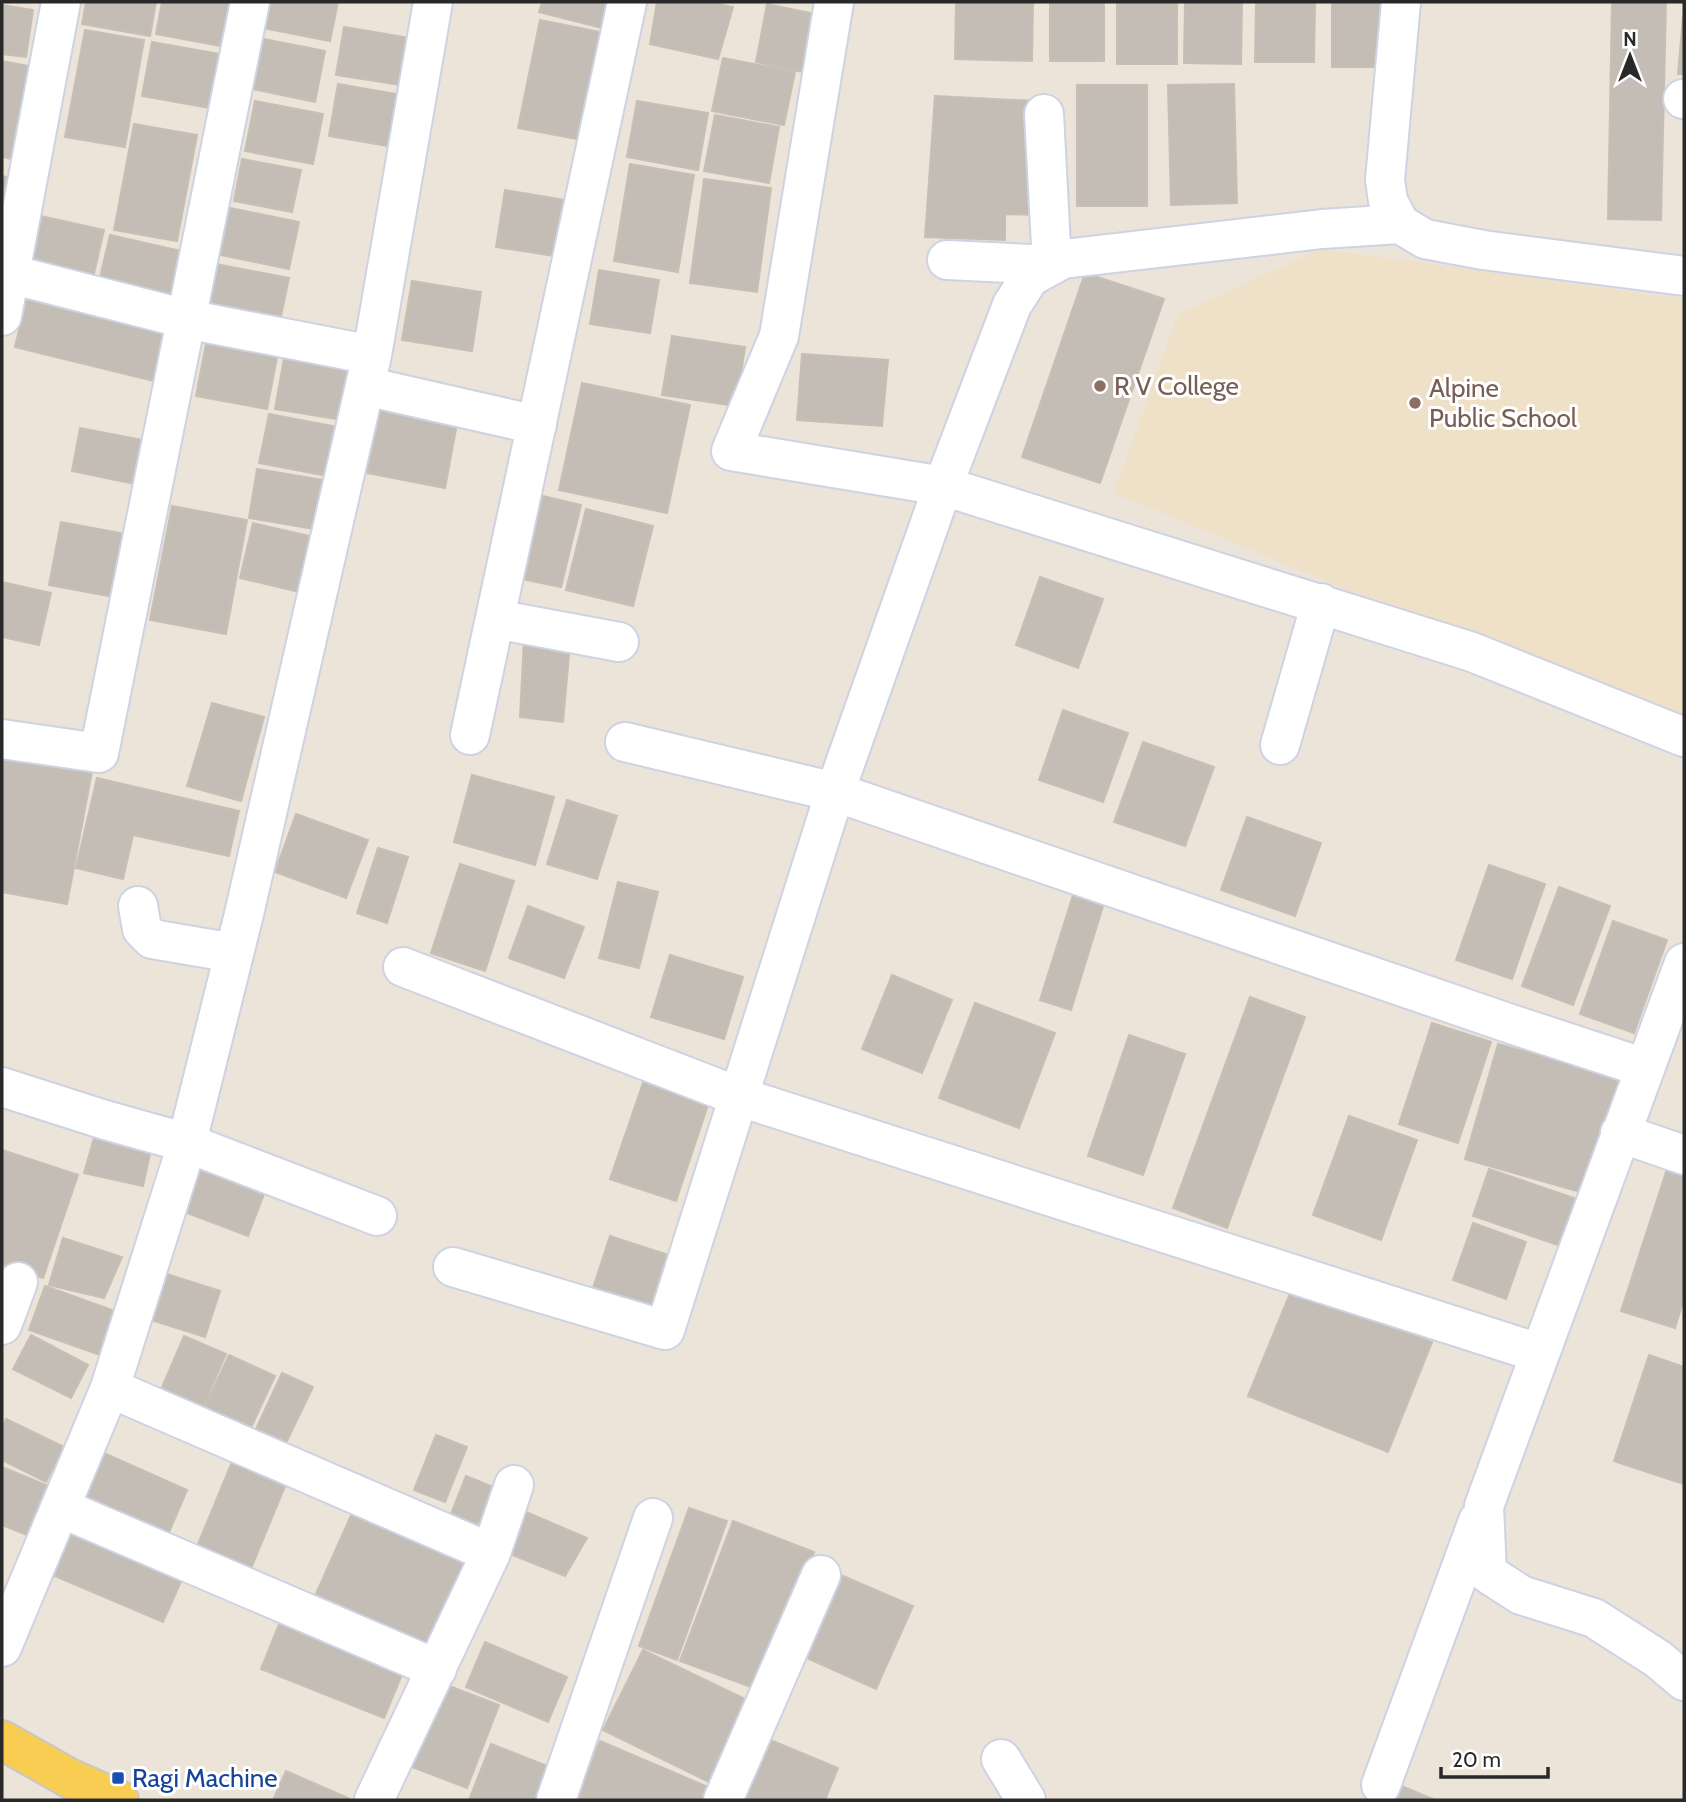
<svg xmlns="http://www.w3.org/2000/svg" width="1686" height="1802" font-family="Cabin,sans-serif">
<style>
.education{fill:#efe1c7}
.building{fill:#c4bdb6;stroke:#c7bfb3;stroke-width:2}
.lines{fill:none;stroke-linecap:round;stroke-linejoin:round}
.minor-casing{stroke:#ced3e3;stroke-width:42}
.major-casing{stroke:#c7c7c7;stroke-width:42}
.minor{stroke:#fff;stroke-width:38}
.major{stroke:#f9cd51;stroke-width:38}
.education-dot{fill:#8d6e63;stroke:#fff;stroke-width:2.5}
.transit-dot{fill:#1a4fb4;stroke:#fff;stroke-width:2.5}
.labels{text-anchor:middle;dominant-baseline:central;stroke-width:6;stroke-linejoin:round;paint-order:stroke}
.education-label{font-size:26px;fill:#785e54;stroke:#fff;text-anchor:start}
.transit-label{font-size:26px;fill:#164399;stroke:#fff;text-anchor:start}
</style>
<rect width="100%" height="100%" fill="#ece3d9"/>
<path class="education" d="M1321,249L1684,299V730L1114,493L1178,314Z"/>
<path class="building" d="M86,2H156L150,36L82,24Z
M162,2H229L221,46L156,34Z
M268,2H338L330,41L263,28Z
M542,2H616L610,30L539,12Z
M657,2H708L733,7L718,59L650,44Z
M956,2H1033L1032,61L955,59Z
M1050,2H1104V61H1050Z
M1117,2H1177V64H1117Z
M1185,2H1242L1241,64L1184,63Z
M1256,2H1315L1314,62H1255Z
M1332,2H1388V67H1332Z
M1612,2H1666L1661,220L1608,219Z
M767,4L815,14L803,72L756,62Z
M2,5L33,10L26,57L2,54Z
M1683,16H1684V74H1678Z
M540,20L610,34L588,141L518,128Z
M344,27L416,39L408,86L336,75Z
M85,30L144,40L125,147L65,137Z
M264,39L325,51L315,102L253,89Z
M152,42L220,54L210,108L142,96Z
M723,58L795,72L784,125L712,111Z
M2,61L29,66L12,159L2,157Z
M338,84L408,96L400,148L329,136Z
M1234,84L1237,203L1171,205L1168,85Z
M1077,85H1147V206H1077Z
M935,96L1035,101L1037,215L1005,214V240L925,237Z
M255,101L323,114L313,164L245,151Z
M637,101L708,113L698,170L627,157Z
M715,115L779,127L769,183L704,171Z
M134,124L197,135L177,241L114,230Z
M242,159L301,170L292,212L234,201Z
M630,164L694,175L678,272L614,261Z
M2,176L7,177L2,209Z
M704,179L771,188L757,292L690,283Z
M505,190L577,202L568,258L496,247Z
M230,208L299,222L289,269L221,255Z
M36,215L104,230L92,282L24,266Z
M110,235L181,251L170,303L98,286Z
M216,264L289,278L278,330L206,316Z
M599,270L659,280L650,333L590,324Z
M1085,273L1164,299L1100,483L1022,457Z
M412,281L481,292L472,351L402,340Z
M29,289L173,324L158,382L15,347Z
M208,334L279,347L267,409L196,396Z
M672,336L745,347L736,406L662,395Z
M285,353L352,364L343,420L275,409Z
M802,354L888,360L882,426L797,420Z
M582,383L690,405L667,513L559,490Z
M382,398L459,413L445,488L367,473Z
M269,414L343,428L333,477L259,463Z
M80,428L148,441L140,485L72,471Z
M257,469L329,481L320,530L249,518Z
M530,493L581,505L561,587L512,577Z
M172,506L247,520L226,634L150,620Z
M586,509L653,526L633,606L566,590Z
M61,522L136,536L125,599L49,585Z
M253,523L322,539L308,594L240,578Z
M1040,577L1103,599L1078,668L1016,645Z
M2,582L51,593L39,645L2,637Z
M524,639L570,644L563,722L520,717Z
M212,703L264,717L241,801L187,786Z
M1063,710L1128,733L1103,802L1039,780Z
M1143,742L1214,767L1185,846L1114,822Z
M2,744L94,761L67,904L2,892Z
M472,775L554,797L535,865L454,842Z
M97,778L239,811L229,856L133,835L123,879L76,868Z
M567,800L617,816L597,879L547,864Z
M296,814L368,840L346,898L275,872Z
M1247,817L1321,843L1295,916L1221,890Z
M378,848L408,857L387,923L357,913Z
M460,864L514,881L485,971L431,953Z
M1489,865L1545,884L1512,979L1456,960Z
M618,882L658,892L639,968L599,958Z
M1559,887L1610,906L1573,1005L1522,986Z
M1073,895L1103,906L1071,1010L1040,1000Z
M528,906L584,927L564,978L509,958Z
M1613,921L1667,940L1634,1033L1580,1014Z
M670,955L743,977L724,1039L651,1017Z
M892,975L952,1000L922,1073L862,1049Z
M1250,997L1305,1017L1227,1228L1173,1208Z
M975,1003L1055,1033L1019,1128L939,1098Z
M1432,1023L1491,1042L1458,1143L1399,1124Z
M1129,1035L1185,1054L1143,1175L1088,1156Z
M1498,1044L1624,1079L1591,1195L1465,1159Z
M644,1080L709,1102L676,1201L610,1179Z
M1349,1116L1417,1140L1381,1240L1313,1215Z
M96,1131L151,1149L143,1186L84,1173Z
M2,1150L78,1175L43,1278L2,1264Z
M191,1152L269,1181L248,1236L171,1207Z
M1668,1166L1684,1171V1298L1675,1328L1621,1311Z
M1489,1169L1577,1199L1561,1246L1473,1216Z
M1473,1223L1526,1242L1506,1299L1453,1280Z
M610,1236L668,1255L650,1307L593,1288Z
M63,1238L122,1257L104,1298L49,1285Z
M154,1270L220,1291L205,1337L139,1316Z
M45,1286L115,1311L100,1355L29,1330Z
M1293,1286L1432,1342L1388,1452L1248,1396Z
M31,1335L88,1365L71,1398L13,1369Z
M184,1336L226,1354L202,1409L160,1392Z
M229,1355L275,1376L248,1434L202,1413Z
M1649,1355L1684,1367V1484L1614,1461Z
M282,1373L313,1387L286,1443L256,1429Z
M6,1419L64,1447L46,1482L2,1460V1428Z
M436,1435L467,1447L445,1502L414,1490Z
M97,1450L187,1490L167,1537L76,1496Z
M234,1457L288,1479L250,1571L196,1549Z
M2,1467L46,1485L27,1535L2,1525Z
M466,1476L496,1488L481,1525L451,1514Z
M357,1502L484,1557L442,1651L315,1596Z
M689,1508L727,1521L677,1660L639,1646Z
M526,1512L587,1538L565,1576L510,1554Z
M733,1521L814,1552L762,1691L680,1661Z
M62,1526L183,1577L163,1622L43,1571Z
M836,1573L913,1606L876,1689L800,1655Z
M280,1622L403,1672L384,1718L261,1669Z
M485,1642L567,1677L548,1722L466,1687Z
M643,1650L751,1702L711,1783L603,1730Z
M444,1684L499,1705L467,1788L412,1767Z
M763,1737L838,1768L825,1800H736Z
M600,1741L708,1787L702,1800H575Z
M491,1744L550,1767L537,1800H469Z
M286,1771L348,1798L347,1800H273Z
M1387,1780L1435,1800H1379Z"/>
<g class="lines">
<g class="minor-casing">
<path id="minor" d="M834,2L779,336L731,451L943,486L1012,305L1030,277L1063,259L1322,229L1400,224
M1401,2L1385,180L1388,201L1400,224L1425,239L1483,250L1684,276
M1683,99H1684
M947,260L1052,265L1044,114
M2,272L186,319L372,355
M2,316L61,2
M365,386L537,425
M495,619L619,642
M470,735L627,2
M2,739L99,753L250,2
M625,742L835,792L1508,1023L1645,1068
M1280,745L1321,603
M138,906L142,929L152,939L234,953
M1684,963L1484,1506L1487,1573L1521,1595L1594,1618L1658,1659L1684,1681
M403,967L740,1097L1539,1353
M2,1087L105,1120L187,1143L377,1216
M1620,1133L1684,1155
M453,1267L665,1330L835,792L943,486L1472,652L1684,737
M2,1325L18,1282
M110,1388L491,1553L374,1800
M61,1508L437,1669
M491,1553L514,1485
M2,1647L110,1388L184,1154L244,914L372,355L433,2
M1001,1759L1026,1800
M1381,1785L1478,1521
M556,1800L653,1518
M723,1800L821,1575"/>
</g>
<g class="major-casing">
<path id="major" d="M2,1740L69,1778L119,1800"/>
</g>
<use href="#minor" class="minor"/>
<use href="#major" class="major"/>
</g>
<g class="education-dot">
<circle cx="1100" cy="386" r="7"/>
<circle cx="1415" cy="403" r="7"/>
</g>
<rect class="transit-dot" x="111" y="1771" width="14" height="14" rx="3.5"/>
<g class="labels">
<g class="education-label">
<text x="1114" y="386">R V College</text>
<text x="1429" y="388">Alpine<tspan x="1429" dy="30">Public School</tspan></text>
</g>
<g class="transit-label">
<text x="132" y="1778">Ragi Machine</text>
</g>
</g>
<rect width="1686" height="1802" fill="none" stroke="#292929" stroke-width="7"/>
<g transform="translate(1630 56)" stroke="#ffffff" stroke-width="5" paint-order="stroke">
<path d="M0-5L12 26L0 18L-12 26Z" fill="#292929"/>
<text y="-10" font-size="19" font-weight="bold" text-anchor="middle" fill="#292929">N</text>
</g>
<path d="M1441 1767v10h107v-10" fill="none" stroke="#292929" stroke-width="3.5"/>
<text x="1452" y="1767" font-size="21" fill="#292929" stroke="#ffffff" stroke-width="5" paint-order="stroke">20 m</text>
</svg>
